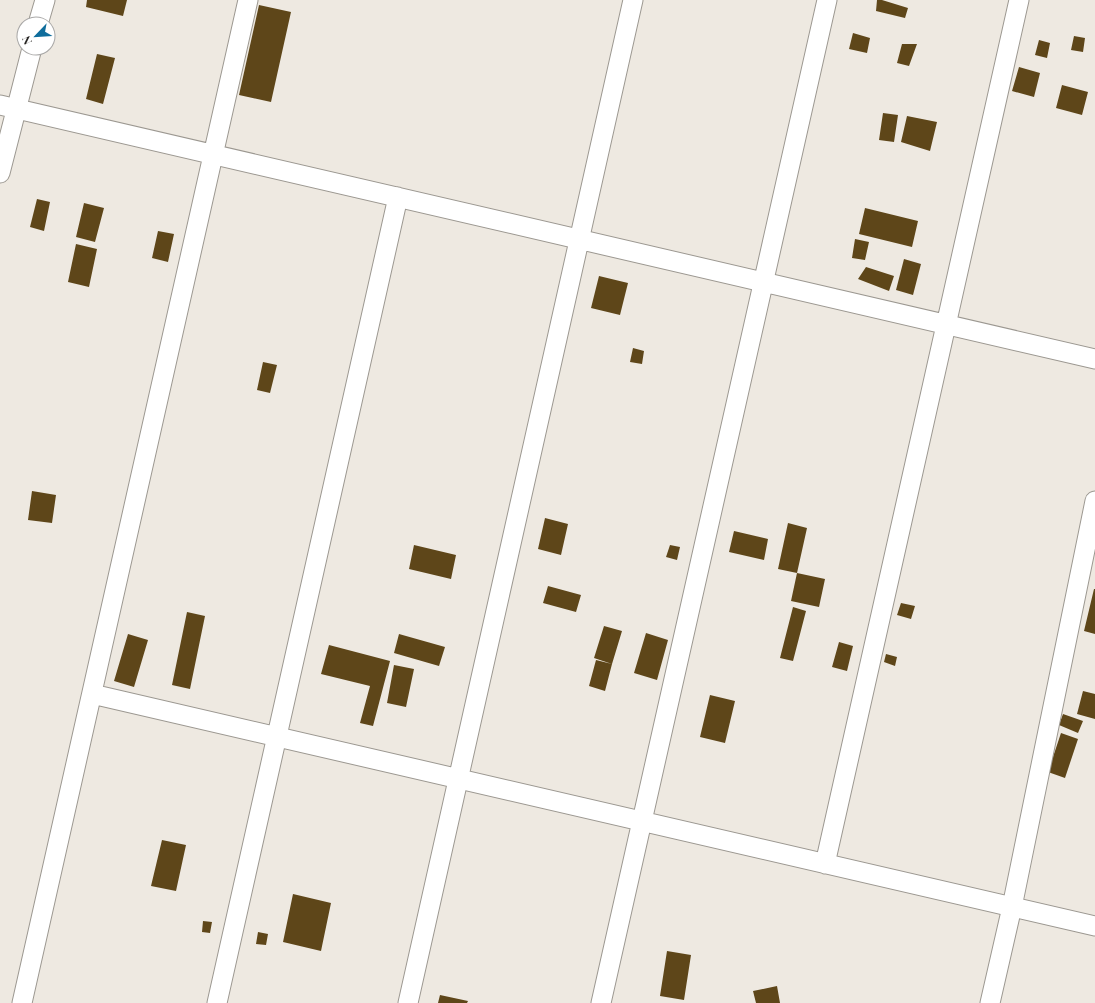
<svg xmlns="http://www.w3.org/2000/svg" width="1095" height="1003" font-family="'Playfair Display',serif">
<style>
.building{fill:#5e4619}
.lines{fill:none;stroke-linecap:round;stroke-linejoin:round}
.minor-casing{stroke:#9c9891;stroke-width:21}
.minor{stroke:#fff;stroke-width:19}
</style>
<rect width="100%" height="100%" fill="#eee9e1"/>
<path class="building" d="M87,0H127L123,16L86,7Z
M877,0H882L908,8L905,18L876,11Z
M259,5L291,12L271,102L239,95Z
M853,33L870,38L867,53L849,49Z
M1074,36L1085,38L1083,52L1071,50Z
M1039,40L1050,43L1047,58L1035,55Z
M902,44H917L909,66L897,63Z
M97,54L115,58L103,104L86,99Z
M1019,67L1040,73L1034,97L1012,91Z
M1062,85L1088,92L1082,115L1056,108Z
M883,113L898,115L894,142L879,140Z
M907,116L937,122L930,151L901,142Z
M37,199L50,202L44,231L30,227Z
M84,203L104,208L95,242L76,237Z
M865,208L918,221L912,247L859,234Z
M158,231L174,234L168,262L152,258Z
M855,239L869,242L865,260L852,258Z
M76,244L97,249L89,287L68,282Z
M904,259L921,264L913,295L896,290Z
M866,267L894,276L889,291L858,279Z
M599,276L628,283L620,315L591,308Z
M633,348L644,351L642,364L630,362Z
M263,362L277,365L270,393L257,390Z
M32,491L56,495L52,523L28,520Z
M545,518L568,524L561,555L538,549Z
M788,523L807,528L797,573L778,569Z
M734,531L768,539L764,560L729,552Z
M414,545L456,555L451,579L409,569Z
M670,545L680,547L677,560L666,557Z
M797,573L825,579L819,607L791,601Z
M548,586L581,595L576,612L543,603Z
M1094,589H1095V634L1084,631Z
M901,603L915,606L911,619L897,615Z
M793,607L806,611L793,661L780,658Z
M187,612L205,616L190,689L172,685Z
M604,626L622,631L612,664L594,658Z
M646,633L668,640L657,680L634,673Z
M128,634L148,640L134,687L114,681Z
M399,634L445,647L439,666L394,653Z
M839,642L853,646L847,671L832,667Z
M329,645L390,661L373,726L360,723L370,686L321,674Z
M886,654L897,657L895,666L884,662Z
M596,660L612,664L605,691L589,686Z
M394,665L414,669L406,707L387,703Z
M1083,691L1095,694V719L1077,714Z
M710,695L735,701L725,743L700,737Z
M1063,714L1083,721L1078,733L1059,725Z
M1061,733L1078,739L1065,778L1048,772Z
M162,840L186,845L176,891L151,886Z
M293,894L331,903L321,951L283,942Z
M203,921L212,922L210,933L202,932Z
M258,932L268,934L266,945L256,944Z
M667,951L691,955L684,1000L660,996Z
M777,986L780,1003H756L753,991Z
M440,995L468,1001L467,1003H438Z"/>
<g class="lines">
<g class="minor-casing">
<path id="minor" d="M38,24L45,0
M0,105L1095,359
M0,173L32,48
M92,694L1095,926
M825,864L1019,0
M22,1003L248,0
M217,1003L398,197
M408,1003L633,0
M601,1003L827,0
M990,1003L1012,907L1095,501"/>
</g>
<use href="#minor" class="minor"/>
</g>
<g transform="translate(36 36) rotate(245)"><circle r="19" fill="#ffffff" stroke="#a9a8a7"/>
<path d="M0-3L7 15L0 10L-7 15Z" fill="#0f6d9c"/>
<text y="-6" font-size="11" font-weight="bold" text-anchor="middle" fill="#272523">N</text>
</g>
</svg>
